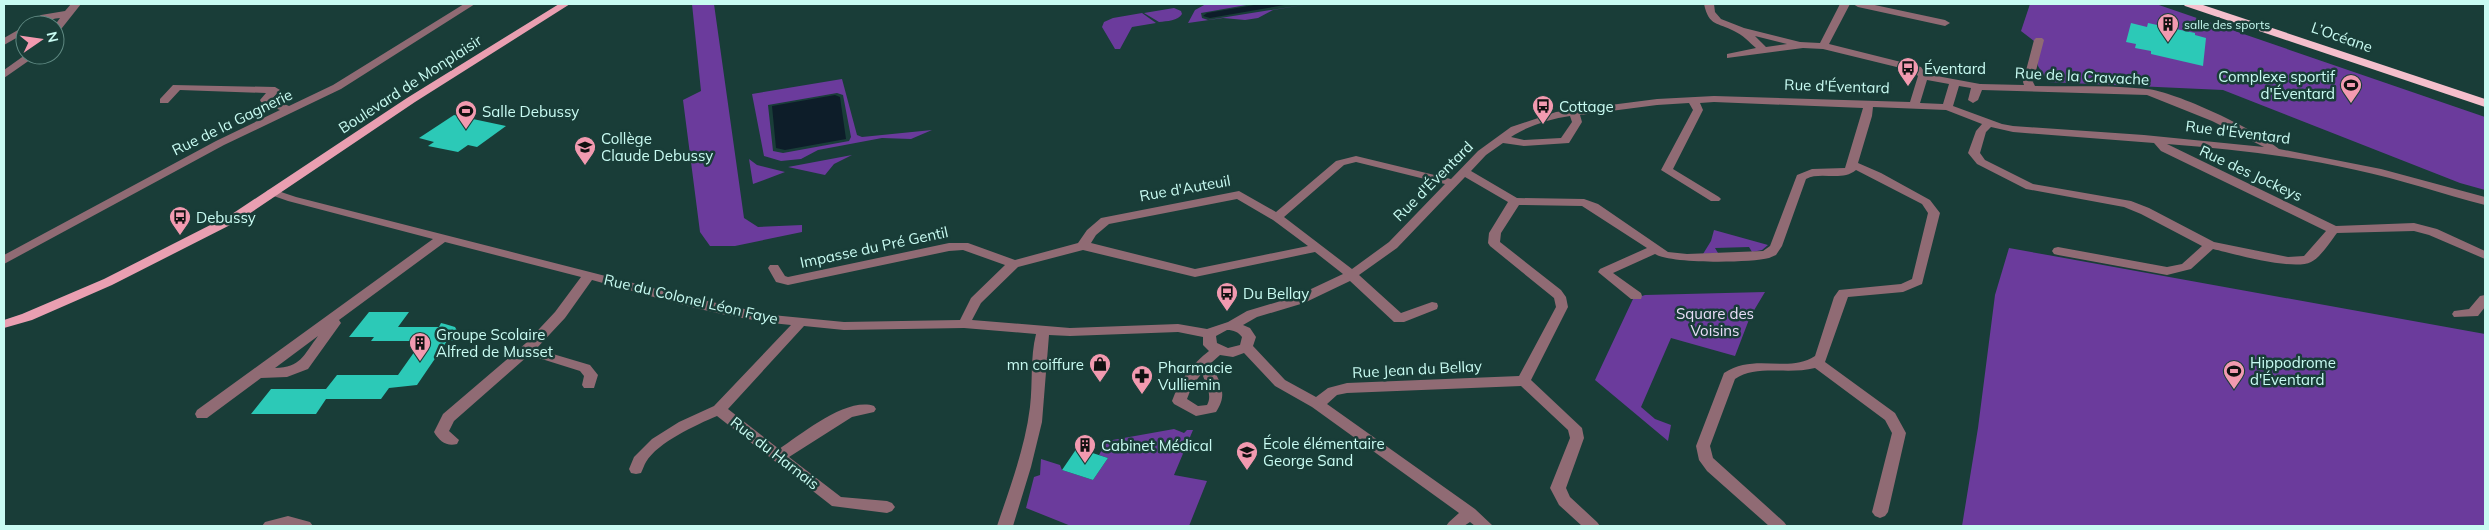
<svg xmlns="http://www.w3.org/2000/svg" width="2489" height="530" font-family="Mulish,sans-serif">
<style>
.green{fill:#6b3b9c;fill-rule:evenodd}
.water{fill:#0d1d29}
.building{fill:#2cc9b7}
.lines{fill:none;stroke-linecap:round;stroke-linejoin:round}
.minor{fill:#906b74;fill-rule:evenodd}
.major{fill:#e99fb1;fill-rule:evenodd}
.highway{fill:#f5bfcc;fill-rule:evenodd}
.labels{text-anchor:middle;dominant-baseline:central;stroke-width:5;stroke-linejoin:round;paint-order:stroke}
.far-poi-label{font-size:12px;fill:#c8fbf2;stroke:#193d38;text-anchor:start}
.street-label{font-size:15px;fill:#c8fbf2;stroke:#193d38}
.poi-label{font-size:15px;fill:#c8fbf2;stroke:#193d38;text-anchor:start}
.park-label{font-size:15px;fill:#e8def8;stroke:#193d38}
</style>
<rect width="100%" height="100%" fill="#193d38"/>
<path class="green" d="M692,4H714L744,218L758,227L802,225V232L735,246H710L700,232L683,100L701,91Z
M1206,4H1252L1201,13L1202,18L1208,20L1309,4L1273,10L1258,18L1245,20L1223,18L1188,23L1195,10Z
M2030,4H2156L2485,117V190L2460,183L2223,90L2048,82L2038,66L2034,41L2021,31Z
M1174,8L1181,11L1182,14C1178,21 1167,21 1159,22L1144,13Z
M1142,13L1156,23L1132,27L1120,49H1115L1102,27L1104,22L1113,18Z
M842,79L857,135L862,137L932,130L911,139L882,138L818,150L801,159L781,161L764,156L752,94ZM837,93L843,95L851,137L849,141L783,153L773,151L768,105Z
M852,155L834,164L825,175L788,167Z
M749,159L757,165L785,172L753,184Z
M1714,230L1768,245L1762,250L1752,252L1749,247L1715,248L1718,253L1703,254L1711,241Z
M2009,248L2485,334V526H1962L1978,428L1995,295Z
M1765,292L1750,317L1735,356L1671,338L1641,407L1655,419L1671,425L1668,441L1595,380L1633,299L1645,295Z
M1174,429L1184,433L1187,430H1193L1174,475L1207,481L1189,526H1071L1026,508L1034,477L1040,475L1041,459L1060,465L1062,470L1093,480L1108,458L1099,455L1107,441Z"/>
<path class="water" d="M1260,4H1290L1210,18L1203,16L1207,13Z
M835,95L840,97L846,139L785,150L776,148L772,106Z"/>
<path class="building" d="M2131,23L2147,27L2148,23L2195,33V35L2206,38L2203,66L2151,54V51L2135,48L2136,44L2126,42Z
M454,115L506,126L477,147L468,145L458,152L428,146L434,142L419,138Z
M369,312H409L398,327H439L441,323L445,324L455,327L460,336L456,341H447L417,385L389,388L381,399H326L316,414H251L271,389H326L337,375H398L422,341H371L374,337H349Z
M1077,448L1108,458L1093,480L1062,470Z"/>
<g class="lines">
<path class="minor" d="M71,4H81L58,33L55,34V25L60,18C48,19 39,25 26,25L41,15L65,11Z
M464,4H475L341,89L224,145L4,264V255L216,141L280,110L261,102L260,100L266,93L180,90L168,103H160V99L173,85L275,87L280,90L272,99L289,106L333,85Z
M1704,4H1714L1715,12L1721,19L1744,28L1800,42L1820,43L1840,4H1850L1829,44L1921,67L1926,74L1980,84L2024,85L2023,82L2034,40L2036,38H2042L2044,40L2033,82L2035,86C2072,87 2110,85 2147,89C2174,91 2259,131 2279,149L2381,169L2485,197V205C2442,194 2400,179 2356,170C2294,156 2230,149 2167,144L2336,226L2414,223L2437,229L2485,251V259L2429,235L2414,231L2337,233C2330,242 2321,257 2311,262C2294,271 2234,254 2213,249L2191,269L2167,275L2058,255L2054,254L2052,251L2054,248L2058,247L2167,267L2182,264L2202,246L2141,214L2124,207L2026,189L1977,164L1968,153L1976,131L1982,124L1946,110L1873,107L1872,116L1858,163L1881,173L1930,200L1940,213L1922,284L1903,292L1848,297L1825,362L1895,413L1906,433L1888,512L1885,516L1880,518L1875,516L1872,512L1892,433L1885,420L1815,368C1788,375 1756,364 1735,379L1710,446L1713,458L1784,522L1787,526H1769L1707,471L1699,460L1696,446L1724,373C1756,352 1787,374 1815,356L1834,297L1839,290L1901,284L1912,279L1928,213L1922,204L1856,170C1842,182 1821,171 1806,179L1782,246L1776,255L1769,258C1750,263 1671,264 1655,254L1613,273L1641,293L1642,296L1641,299H1631L1598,272L1600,269L1647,248L1582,206L1519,205L1501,233L1500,242L1561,290L1566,297L1568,307L1531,380L1582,428L1584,438L1566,488L1570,497L1597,522L1600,526H1582L1559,505L1550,488L1570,438L1568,430L1521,386L1347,393L1337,395L1327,404L1475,509L1493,526H1475L1470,522L1464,526H1446L1449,522L1459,513L1312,407L1275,386L1244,353L1233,357L1220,355L1211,363C1219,382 1229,393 1216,412L1196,416L1174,404L1172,401C1179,381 1192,364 1209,351L1203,345V337L1178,332L1070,336L1049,335L1042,422L1031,467L1013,526H997C1010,487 1025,448 1030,407C1033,382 1030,358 1036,334L964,328L844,330L804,326L728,409L779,449C802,434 846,397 874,406L876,409L874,412L852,417L789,457L841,497L887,501L892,503L895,507L892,511L887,513L832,506L717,416C696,425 658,442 646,462C644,465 643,469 641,473L636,474L631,473L629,469L634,457L652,439L679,422L714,406L791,325C724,319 656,297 592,280L565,318L536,349L590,365L598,375L594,388H584L582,385L584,376L580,371L529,355L454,421L449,431L459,440L457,444C447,447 439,441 434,432L443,414L526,343L555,312L581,277L445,242L339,320L341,323L308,369L287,377L261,378L207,418H197L195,414L197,410L433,239L288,201L268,194L266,192L268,190L272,189L296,197L680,295L772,315L844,322L960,320L971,298L1005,265L963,250L949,251L788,285L776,282L768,268L770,265H778L785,276L788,277L949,243H968L1015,260L1078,243L1087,230L1101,218L1239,191L1276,212L1336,161L1356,156L1451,179L1478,151L1511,127L1556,112L1657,99L1714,96L1910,102L1918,76L1913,71L1823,49L1803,48L1727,58V54L1756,48C1749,42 1743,35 1734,31C1718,22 1709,27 1704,4ZM1755,36L1787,44L1766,47ZM1927,80L1949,84L1943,104L1920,103ZM1959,86L1971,88L1968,100L1973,103L1978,100L1982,90L2147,95L2212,121L2264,147L2144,135L2013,126L2002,124L1953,106ZM1714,102L1863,108L1845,168L1812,169L1797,175L1770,246L1763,251L1687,254L1668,252L1598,204L1584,199L1517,198L1471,171L1486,155L1503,143L1524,146L1569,143L1582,122L1580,115L1657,105L1689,103L1693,110L1661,170L1711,201H1719L1721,199L1719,197L1673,169L1703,110L1700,103ZM1570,116L1572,122L1561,138L1524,140L1511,137C1527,126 1550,119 1570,116ZM1991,127L2013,132L2154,143L2161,151L2326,231L2304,256L2288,257L2214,242L2149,208L2131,201L2033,184L1985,160L1980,153L1986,132ZM1356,162L1445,184L1389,242L1352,269L1284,217L1344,165ZM1465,177L1508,202L1489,233L1488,243L1490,246L1554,298L1556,307L1519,376L1347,383L1328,388L1316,397L1285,380L1253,346L1256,337L1250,328L1243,325L1257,317L1304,303L1350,281L1394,322H1404L1437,309L1438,306L1437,303L1432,302L1401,313L1359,275L1397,248ZM1237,199L1273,220L1308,246L1195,269L1091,243L1096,235L1109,224ZM1083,250L1195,277L1315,252L1343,274L1294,297L1247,311L1228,322L1207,329L1178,324L1070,328L972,320L981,303L1018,267ZM1227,330C1234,330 1238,332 1242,337L1240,345L1228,348L1217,343L1216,336ZM318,336C303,356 301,367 275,368ZM1202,373C1205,383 1213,395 1207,405L1198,406L1187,399L1192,386Z
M1853,4H1870L1945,20L1950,23L1945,26L1858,7Z
M25,26V33L4,45V38Z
M25,55H37L4,78V70Z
M2485,295V307L2478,316L2454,317L2452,314L2454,311L2469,309L2480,296Z
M288,516L310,522L313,526H262L265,522Z"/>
<path class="major" d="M559,4H570L415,102L240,220L112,285L32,320L4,328V320L22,314L104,279L232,214L407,98Z"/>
<path class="highway" d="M2183,4H2200L2485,99V107L2185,6Z"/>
</g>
<defs>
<g id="building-pin" transform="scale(1.125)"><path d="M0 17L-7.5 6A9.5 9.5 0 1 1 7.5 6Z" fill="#f29ab0" stroke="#193d38"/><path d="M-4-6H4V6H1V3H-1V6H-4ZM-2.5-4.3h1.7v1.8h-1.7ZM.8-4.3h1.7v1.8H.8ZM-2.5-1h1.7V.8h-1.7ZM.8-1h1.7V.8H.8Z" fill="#111"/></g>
<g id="bus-pin" transform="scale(1.125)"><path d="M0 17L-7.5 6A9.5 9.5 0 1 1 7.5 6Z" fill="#f29ab0" stroke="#193d38"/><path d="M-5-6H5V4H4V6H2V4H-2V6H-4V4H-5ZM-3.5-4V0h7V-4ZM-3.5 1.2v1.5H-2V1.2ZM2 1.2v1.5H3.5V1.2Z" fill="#111"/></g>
<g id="stadium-pin" transform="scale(1.125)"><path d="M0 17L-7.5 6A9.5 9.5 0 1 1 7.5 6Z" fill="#f29ab0" stroke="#193d38"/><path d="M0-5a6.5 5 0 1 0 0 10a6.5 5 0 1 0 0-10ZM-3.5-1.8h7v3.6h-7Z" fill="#111"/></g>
<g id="school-pin" transform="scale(1.125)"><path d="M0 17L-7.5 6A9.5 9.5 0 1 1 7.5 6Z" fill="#f29ab0" stroke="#193d38"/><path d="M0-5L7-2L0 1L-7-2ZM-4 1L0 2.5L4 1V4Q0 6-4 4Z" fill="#111"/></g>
<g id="shop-pin" transform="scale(1.125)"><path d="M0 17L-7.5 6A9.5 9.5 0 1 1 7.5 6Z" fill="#f29ab0" stroke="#193d38"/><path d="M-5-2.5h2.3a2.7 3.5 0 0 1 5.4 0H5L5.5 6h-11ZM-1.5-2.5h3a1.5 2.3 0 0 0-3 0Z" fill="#111"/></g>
<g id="pharmacy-pin" transform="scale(1.125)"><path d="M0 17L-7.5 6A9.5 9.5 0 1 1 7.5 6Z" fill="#f29ab0" stroke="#193d38"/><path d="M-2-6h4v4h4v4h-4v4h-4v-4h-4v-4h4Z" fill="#111"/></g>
</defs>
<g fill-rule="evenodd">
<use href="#building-pin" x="2168" y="24"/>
<use href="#bus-pin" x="1908" y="68"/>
<use href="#stadium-pin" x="2351" y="85"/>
<use href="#bus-pin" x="1543" y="106"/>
<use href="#stadium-pin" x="466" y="111"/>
<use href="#school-pin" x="585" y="147"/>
<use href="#bus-pin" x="180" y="217"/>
<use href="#bus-pin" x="1227" y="293"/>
<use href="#building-pin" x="420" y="343"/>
<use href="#shop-pin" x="1100" y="364"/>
<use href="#stadium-pin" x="2234" y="371"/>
<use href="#pharmacy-pin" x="1142" y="376"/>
<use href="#building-pin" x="1085" y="445"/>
<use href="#school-pin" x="1247" y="452"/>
</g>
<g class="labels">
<g class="far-poi-label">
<text x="2184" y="24">salle des sports</text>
</g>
<g class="street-label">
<text transform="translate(2342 37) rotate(19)">L’Océane</text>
<text transform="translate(2082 76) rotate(3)">Rue de la Cravache</text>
<text transform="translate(410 84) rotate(-33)">Boulevard de Monplaisir</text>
<text transform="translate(1837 86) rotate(2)">Rue d'Éventard</text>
<text transform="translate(232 122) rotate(-26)">Rue de la Gagnerie</text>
<text transform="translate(2238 132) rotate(7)">Rue d'Éventard</text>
<text transform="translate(2251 173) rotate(25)">Rue des Jockeys</text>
<text transform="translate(1433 181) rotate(-45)">Rue d'Éventard</text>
<text transform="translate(1185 188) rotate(-10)">Rue d'Auteuil</text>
<text transform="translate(874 247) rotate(-12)">Impasse du Pré Gentil</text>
<text transform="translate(691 299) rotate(13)">Rue du Colonel Léon Faye</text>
<text transform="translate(1417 369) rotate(-3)">Rue Jean du Bellay</text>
<text transform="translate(775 453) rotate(38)">Rue du Harnais</text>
</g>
<g class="poi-label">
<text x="1924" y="68">Éventard</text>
<text x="2335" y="76" text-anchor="end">Complexe sportif<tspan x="2335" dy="17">d'Éventard</tspan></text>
<text x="1559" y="106">Cottage</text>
<text x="482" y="111">Salle Debussy</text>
<text x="601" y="138">Collège<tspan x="601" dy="17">Claude Debussy</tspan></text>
<text x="196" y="217">Debussy</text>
<text x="1243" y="293">Du Bellay</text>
<text x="436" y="334">Groupe Scolaire<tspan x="436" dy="17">Alfred de Musset</tspan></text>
<text x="2250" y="362">Hippodrome<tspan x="2250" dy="17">d'Éventard</tspan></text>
<text x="1084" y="364" text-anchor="end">mn coiffure</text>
<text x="1158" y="367">Pharmacie<tspan x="1158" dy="17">Vulliemin</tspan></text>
<text x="1263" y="443">École élémentaire<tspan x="1263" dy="17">George Sand</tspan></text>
<text x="1101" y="445">Cabinet Médical</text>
</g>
<g class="park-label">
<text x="1715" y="313">Square des<tspan x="1715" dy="17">Voisins</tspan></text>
</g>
</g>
<rect width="2489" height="530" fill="none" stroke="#c8fbf2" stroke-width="10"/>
<g transform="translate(40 40) rotate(77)"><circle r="24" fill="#193d38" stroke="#5f8982"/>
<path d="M0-4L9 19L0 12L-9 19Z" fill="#f29ab0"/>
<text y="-8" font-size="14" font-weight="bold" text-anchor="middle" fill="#c8fbf2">N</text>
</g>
</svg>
